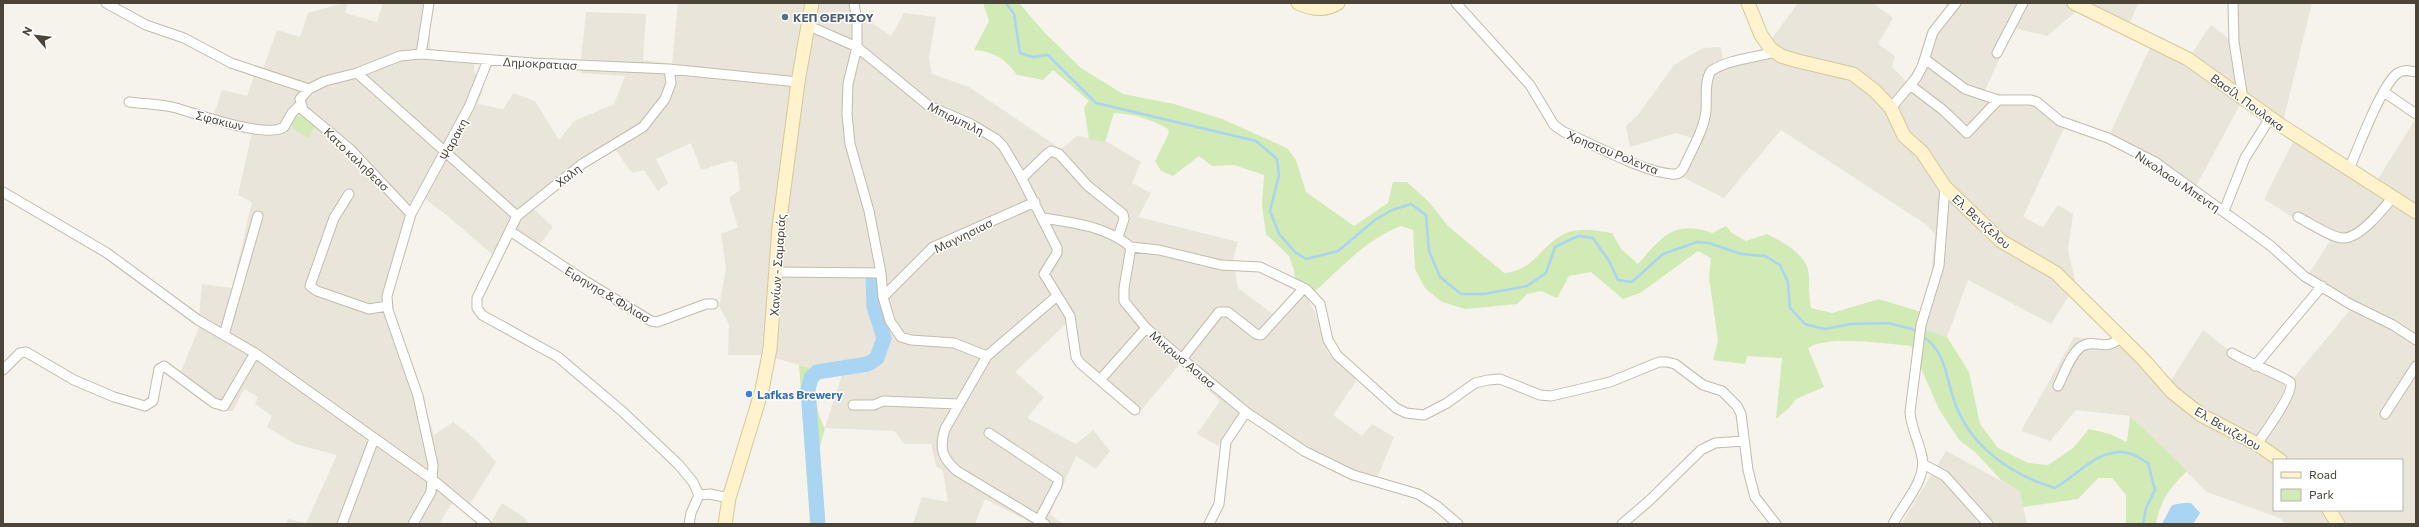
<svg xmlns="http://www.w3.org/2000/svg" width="2419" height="527" font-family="Commissioner,sans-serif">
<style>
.residential{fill:#eae5da;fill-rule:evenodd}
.green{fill:#d2eab5}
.water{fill:#a9d4f2}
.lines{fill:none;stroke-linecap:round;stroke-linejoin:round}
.stream{stroke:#a9d4f2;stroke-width:2.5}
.river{stroke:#a9d4f2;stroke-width:15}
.street-casing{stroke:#c2bbae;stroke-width:11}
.secondary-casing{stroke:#d6c79b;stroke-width:15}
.street{stroke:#fff;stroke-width:9}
.secondary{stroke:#fff3cd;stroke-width:13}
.service-dot{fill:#5c6f8a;stroke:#fff;stroke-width:1.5}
.shop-dot{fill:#3f7fe0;stroke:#fff;stroke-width:1.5}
.labels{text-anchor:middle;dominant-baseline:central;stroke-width:3;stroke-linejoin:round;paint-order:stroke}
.service-label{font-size:12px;font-weight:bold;fill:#4e5e75;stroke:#fff;text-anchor:start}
.street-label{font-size:12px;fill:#4b4439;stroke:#fff}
.shop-label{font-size:12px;font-weight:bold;fill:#366cbe;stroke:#fff;text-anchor:start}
</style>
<rect width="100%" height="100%" fill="#f6f3ec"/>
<path class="residential" d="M343,3H348L345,13L377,22L383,3H435L430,20V50L474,54V70L483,91L477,104L503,109L514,93L535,101L559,140L574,121L614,104L625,76L581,73V58L586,12L646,14L643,60L672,64L678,3H857L858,13L891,36L904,13L936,17L929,58L932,74L969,87L1061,149L1077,136L1107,142L1141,162L1132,183L1151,193L1138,217L1238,242L1233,259L1238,288L1274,315L1296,290L1308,298L1321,327L1328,353L1358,378L1333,415L1362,436L1372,424L1394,437L1375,483L1240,413L1218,446L1197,434L1220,401L1180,364L1137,415L1080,367L1072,358L1066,324L1015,372L1044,397L1027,418L1076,444L1093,430L1110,451L1096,469L1076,456L1050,514L1063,524H1027L1028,521L985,499L975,524H913L922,497L948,502L943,471L936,466L931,444H905L894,431L825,428L845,365L811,368L763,355H728L729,324L719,306L726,268L721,234L738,227L729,198L740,190L737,163L731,161L701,170L691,143L656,159L668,183L658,191L644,170L632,173L614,148L589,163L533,208L553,227L537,248L507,229L492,254L444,213L425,199L415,213L390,300L392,315L416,379L434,435L453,422L475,439L496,462L470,504L491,522L502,503L525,518L529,524H474L477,519L453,502L439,524H286L288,519L306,523L337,455L295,444L267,427L272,416L255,404L258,397L244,389L233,411H219L178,379L198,330L202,284L232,288L252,202L238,195L252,132L211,123L222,90L247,96L257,67L263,69L277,30L300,37L308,13Z
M1798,3H1873L1893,18L1878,44L1895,56L1892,67L1906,81L1917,66L1928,30L1951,9L1943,3H2138L2128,28L2083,6L2047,36L2014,28L1984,92L2039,98L2065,126L2023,217L2043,227L2058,205L2073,214L2068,250L2076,285L2051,324L1968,280L1947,337L1926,330L1935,234L1927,225L1781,130L1724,198L1678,175L1692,138L1676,133L1630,147L1626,126L1638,115L1674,65L1703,48L1721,47L1723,60L1762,52Z
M2233,3H2312L2282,126L2243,99L2194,190L2108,138L2153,41L2188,59L2211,25L2233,42Z
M2416,118V524H2286L2280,518L2207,492L2130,416L2076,410L2050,441L2021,431L2074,337L2103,341L2121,332L2170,382L2203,330L2226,348L2257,366L2292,380L2350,310L2305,280L2330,241L2264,199L2295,138L2375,184ZM2274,460H2402V510H2274Z
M1946,451L2020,491L2027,524H1901Z"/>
<path class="green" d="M983,3H1019L1044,32L1081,68L1123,94L1174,104L1222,119L1287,148L1296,160L1306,192L1354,226L1388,203L1393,182H1407L1429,202L1448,226L1504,273C1535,271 1541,244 1566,233C1580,227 1598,231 1612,233L1621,249L1638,264C1661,238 1674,219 1712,233L1726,226L1732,233L1746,241L1767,234C1784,243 1809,255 1809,277C1809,288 1809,297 1811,308L1832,313L1879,299L1928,314L1926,330L1947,337L1969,372L1980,424L1998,448L2028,463L2048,465L2072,449L2089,429L2110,434L2127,442L2130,416L2187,471C2169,489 2161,499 2156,524H2126V495L2112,478H2098L2078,499L2023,507L2020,491L2001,480L1975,452L1959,440L1939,409L1911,346C1887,344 1828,335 1808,348L1824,387L1796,399L1789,408L1776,419L1782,358L1747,356L1745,364L1713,360L1718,341L1709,277L1711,258L1698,251L1640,293L1623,299L1591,272L1569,276L1557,298L1541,291L1527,294L1517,304L1465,309L1442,302L1425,288L1415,269L1413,230L1401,226C1364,240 1337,272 1308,298L1296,290L1294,270L1289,256L1266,234L1262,205L1264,175L1234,165L1212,166L1199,156L1173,176L1161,171L1155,161L1169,133L1168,129C1151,119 1134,114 1114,113L1105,142L1089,139L1084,107L1089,101L1053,70L1043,80L1017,75C1006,59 993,51 974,50L989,21Z
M297,116H303L316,125L308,138L294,129L292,125Z
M799,365L811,368L845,365L843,372L824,375L815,385C816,400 817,415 825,428L819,450L825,524H810Z"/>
<path class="water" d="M2183,503H2191L2200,513L2193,524H2162L2172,505Z"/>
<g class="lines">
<path class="stream" d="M1006,3L1014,14L1020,53L1032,57L1048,55L1096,103L1256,141L1277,159L1279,175L1270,211L1279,234L1295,252L1306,259L1338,251L1375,220L1392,210L1411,204L1426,215L1429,251L1440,277L1461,294H1484L1527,286L1546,273L1555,247L1578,236L1593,238L1609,261L1618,280L1632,282L1663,254L1697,242L1709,243L1741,254L1765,256L1780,265L1788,282L1790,308L1805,324L1824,329L1851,324L1888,323L1912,329L1918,333
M1922,336C1946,351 1945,375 1954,400C1969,446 2011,475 2055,488C2078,475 2099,447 2128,453C2135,454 2142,460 2148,463L2155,490L2146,508L2143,524"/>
<path class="river" d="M818,524L808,390L811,378L817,372L868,364L877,358L884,338L874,307L873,278"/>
<g class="street-casing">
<path id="street" d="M106,3L146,25L184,38L231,63L309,89
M854,3L857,22V47L848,84L847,115L850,144L869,211L881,273L883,297L890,321L901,337L911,340L954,343L987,356
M1456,3L1530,85L1554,125L1564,132C1593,144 1643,172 1672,174C1677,175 1680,173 1683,169C1691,151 1704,130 1706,111C1707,99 1704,81 1711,71C1729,59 1754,58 1775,52
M2233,3L2234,42L2243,99
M807,25L857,47L929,106L971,124L996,139L1003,146L1018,171L1057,248V253L1044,274L1070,316L1076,357L1080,363L1135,410
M1997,53L2023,3
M421,54L429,3
M1925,59L1965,89L1998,100H2031L2037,102L2060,121L2108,138L2155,162L2271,246L2304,276L2350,304L2393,325L2416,340
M669,69L671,83L665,99L643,127L582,164L517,216L477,298V308L482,315L558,357L623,412L678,464L693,482L699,495
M357,73L517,216
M1910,85L1943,110L1967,133L1998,100
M2384,92L2416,114
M129,102C144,104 161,104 176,108C197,114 266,139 284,127L292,113L300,105
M1891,108L1916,78L1922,67L1933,32L1956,3
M2349,169C2358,149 2382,83 2398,73C2404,69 2409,71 2416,72
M1022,178L1048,153L1051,151L1059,154L1088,186L1123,214L1124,219L1118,237
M3,192L107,253L198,320L255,353L433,480L486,524
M349,194L334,218L310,286L317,291L369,309L387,306
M2224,211L2245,158L2270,118
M411,214L351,150L303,110L300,99L309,89L325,81L357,73L400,56L421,54L533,63L669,69L798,82
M2298,217C2310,223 2332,238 2343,238C2360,239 2383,209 2393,197
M1043,218C1075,223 1105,226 1131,247L1124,288V301L1146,328L1182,359L1246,412L1304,451L1353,475L1418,494L1437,506L1458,524
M510,231L587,282L651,321L657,322L706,304H713
M1131,247L1159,250L1221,265L1260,267L1306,289L1320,304L1328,340L1337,355L1396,408L1406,413L1424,415L1447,403L1475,383L1488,380L1500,379L1540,395L1551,396L1610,382L1659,362H1667L1675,364L1703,385L1722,391L1737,406L1741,414L1748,470L1755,497L1776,524
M776,272L881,273
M883,297L933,247L1035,202
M224,335L258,216
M2232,353C2242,360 2287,378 2290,382C2296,391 2263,435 2257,444
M1182,359L1219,312H1228L1256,334L1261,335L1304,288
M2255,366L2322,286
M3,370L20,353L26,352L74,380L114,397L145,406L153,401L159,369L164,366L214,403L224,406L255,353
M1100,380L1146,328
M2058,386C2064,374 2071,353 2082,346C2095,338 2107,353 2120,337
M853,405H874L883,401L958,404
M2385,414L2416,366
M989,433L1058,479L1057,486L1039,520
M1923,464L1945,476L1988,524
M342,524L374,439
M413,524L431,492L433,465L418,396L388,310L387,296L411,214L469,107L488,60
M689,524L691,513L699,495L710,494L729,498
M1045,524L957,471C942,458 939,448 945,429L987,356L1057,296
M1209,524L1219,504L1226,442L1246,412
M1622,524L1650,500L1701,450L1715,443L1744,441
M1893,524C1903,504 1927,480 1922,457C1919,441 1911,428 1910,412L1921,325L1939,266L1945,187"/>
</g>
<g class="secondary-casing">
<path id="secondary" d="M1298,3C1311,9 1325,12 1338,3
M1748,3L1761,35L1770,48L1781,56L1798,61L1853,74L1875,91L1891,108L1904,136L1922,152L1945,187L2001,241L2056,273L2143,359L2172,392L2201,415L2257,444L2280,460
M2074,3L2188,59L2282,126L2416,212
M2329,510L2338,524
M725,524L729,498L762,390L770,349L779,227L798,82L812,3"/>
</g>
<use href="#street" class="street"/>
<use href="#secondary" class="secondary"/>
</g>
<circle class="service-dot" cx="785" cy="17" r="4"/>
<circle class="shop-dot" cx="749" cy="394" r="4"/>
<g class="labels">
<g class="service-label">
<text x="793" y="17">ΚΕΠ ΘΕΡΙΣΟΥ</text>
</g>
<g class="street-label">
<text transform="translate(540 63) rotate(3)">Δημοκρατιασ</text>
<text transform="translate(2248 102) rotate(36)">Βασίλ. Πουλακα</text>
<text transform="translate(956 118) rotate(26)">Μπιρμπιλη</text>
<text transform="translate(220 120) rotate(14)">Σφακιων</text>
<text transform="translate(453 139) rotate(-62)">Ψαρακη</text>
<text transform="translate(1613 152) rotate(22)">Χρηστου Ρολεντα</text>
<text transform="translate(357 159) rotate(44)">Κατο καληθεασ</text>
<text transform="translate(568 175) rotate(-38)">Χαλη</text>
<text transform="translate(2178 181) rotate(34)">Νικολαου Μπεντη</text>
<text transform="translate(1982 221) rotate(42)">Ελ. Βενιζελου</text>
<text transform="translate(963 235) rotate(-26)">Μαγνησιασ</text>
<text transform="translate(777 265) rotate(-86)">Χανίων - Σαμαριάς</text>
<text transform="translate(608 294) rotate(31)">Ειρηνησ &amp; Φιλιασ</text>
<text transform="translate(1183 359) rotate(40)">Μικρωσ Ασιασ</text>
<text transform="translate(2228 428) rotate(30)">Ελ. Βενιζελου</text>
</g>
<g class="shop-label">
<text x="757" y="394">Lafkas Brewery</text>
</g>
</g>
<rect width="2419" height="527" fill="none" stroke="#4b4439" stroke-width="8"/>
<rect x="2273" y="459" width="130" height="52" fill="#ffffff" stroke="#b7b4b0"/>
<rect x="2281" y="472" width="20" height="6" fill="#fff3cd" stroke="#b7b4b0"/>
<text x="2309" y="479" font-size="12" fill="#4b4439">Road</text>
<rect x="2281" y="489" width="20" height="12" fill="#d2eab5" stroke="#b7b4b0"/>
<text x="2309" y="499" font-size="12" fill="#4b4439">Park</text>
<g transform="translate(36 36) rotate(298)" stroke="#ffffff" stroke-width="3" paint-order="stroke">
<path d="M0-3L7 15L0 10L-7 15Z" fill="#4b4439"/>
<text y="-6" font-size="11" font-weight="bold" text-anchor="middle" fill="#4b4439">N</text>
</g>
</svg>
